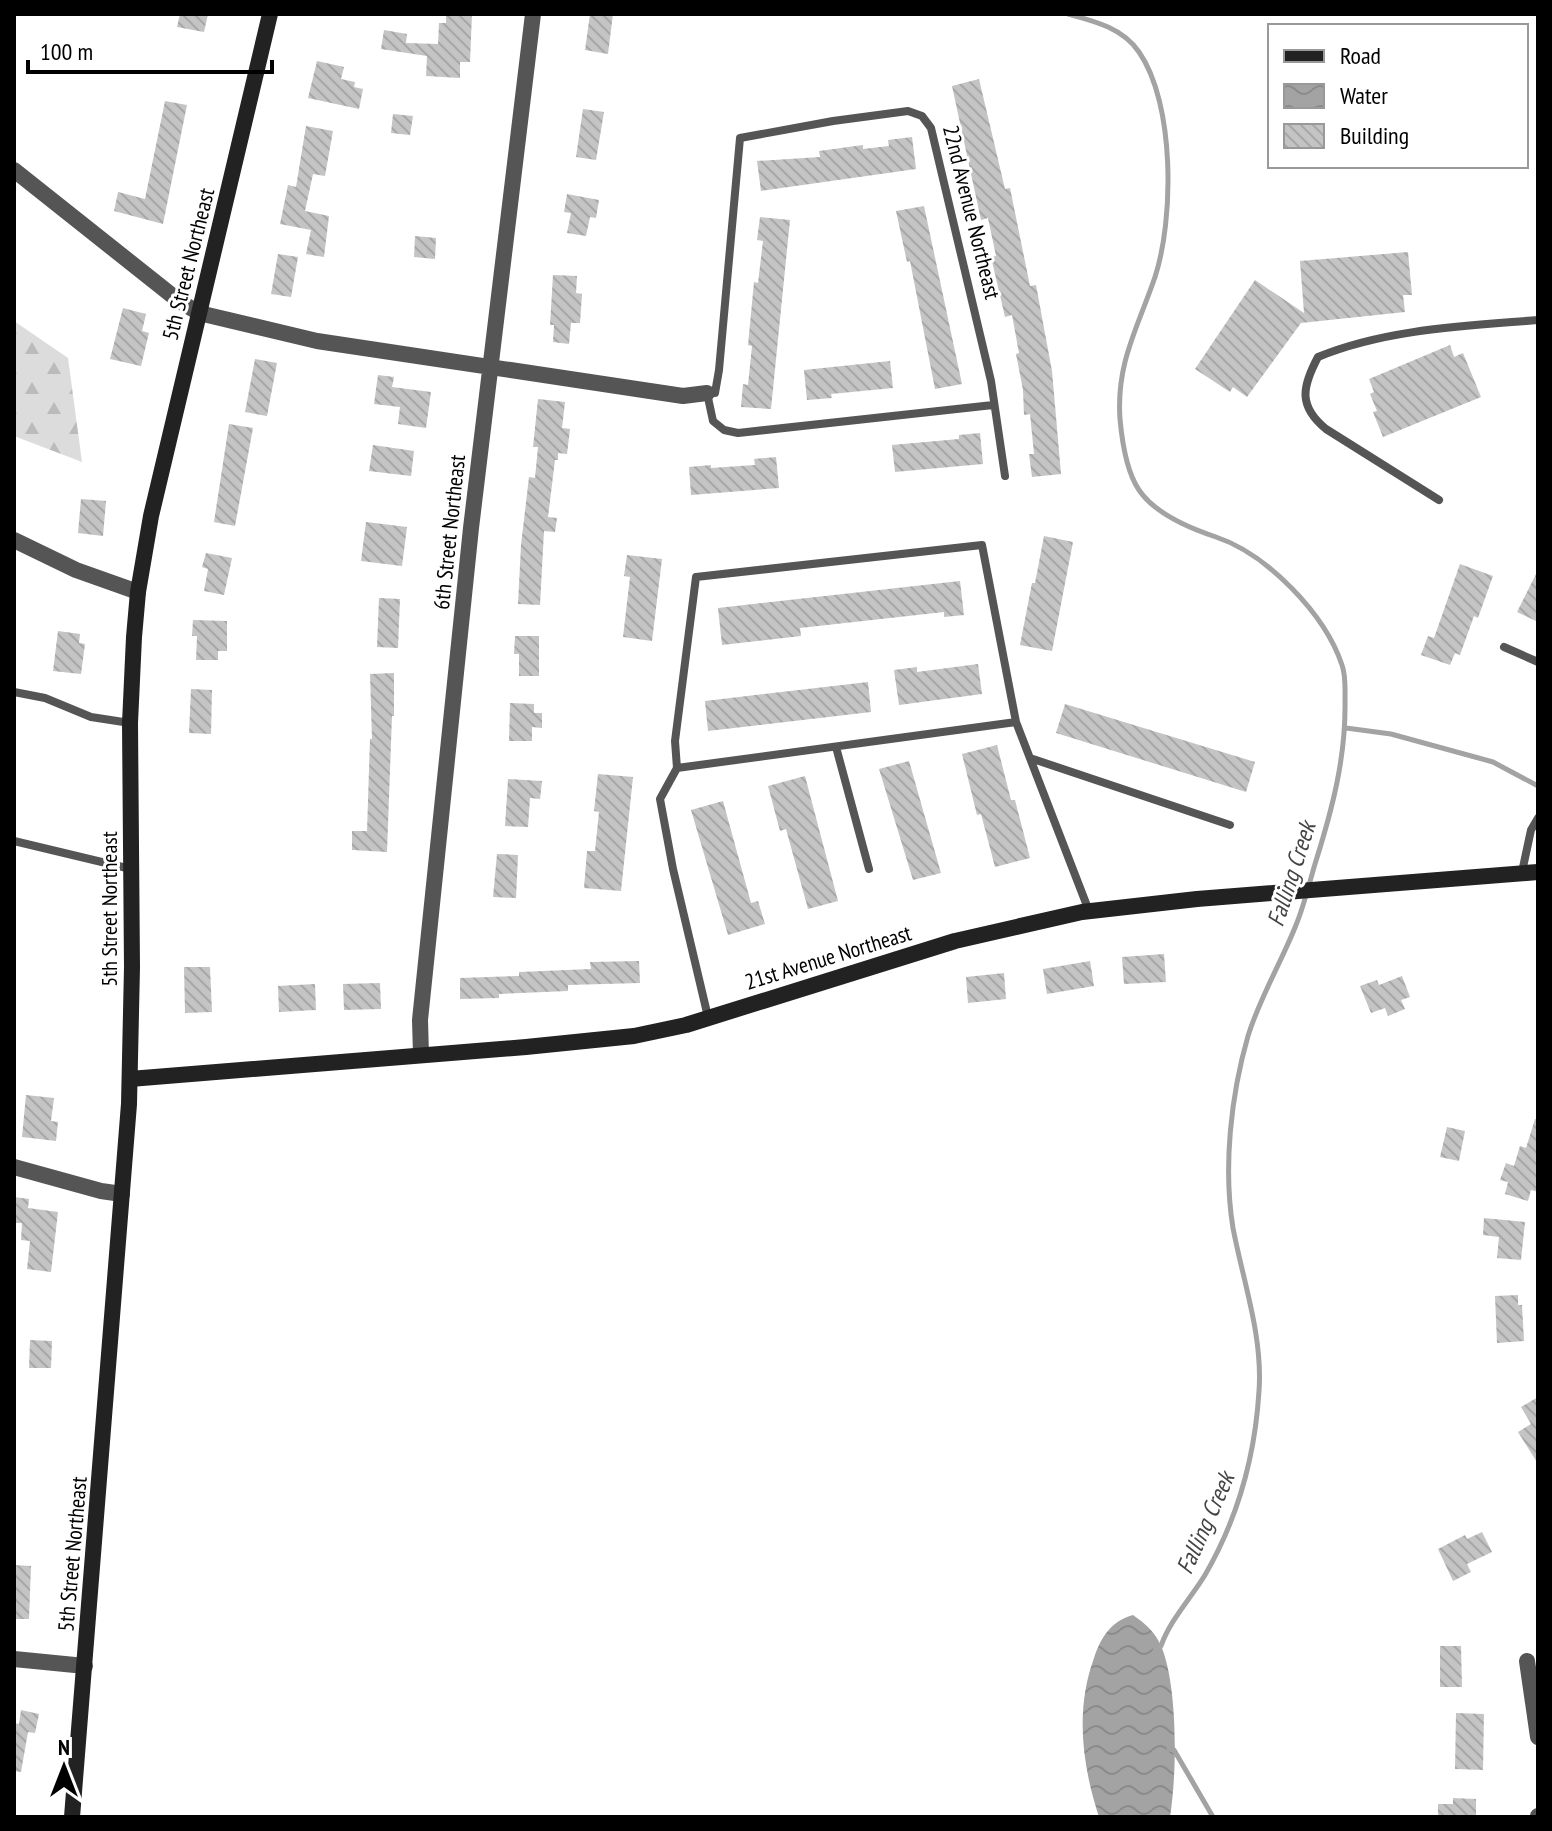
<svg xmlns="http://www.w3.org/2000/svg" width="1552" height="1831" font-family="'PT Sans Narrow',sans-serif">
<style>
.forest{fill:url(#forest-firs)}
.water{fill:url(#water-waves)}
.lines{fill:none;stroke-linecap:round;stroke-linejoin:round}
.stream{stroke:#a3a3a3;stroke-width:5}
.building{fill:url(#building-back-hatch)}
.lane{stroke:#555;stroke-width:8}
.street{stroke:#555;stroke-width:16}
.secondary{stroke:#222;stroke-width:16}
.labels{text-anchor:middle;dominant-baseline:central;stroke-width:6;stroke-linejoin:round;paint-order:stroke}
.street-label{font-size:22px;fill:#000;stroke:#fff}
.water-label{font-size:24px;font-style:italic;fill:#444;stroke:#fff}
</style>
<defs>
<pattern id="forest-firs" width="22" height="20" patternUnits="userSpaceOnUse" patternTransform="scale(2)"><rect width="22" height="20" fill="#dcdcdc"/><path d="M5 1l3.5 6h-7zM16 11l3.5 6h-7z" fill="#bbb"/></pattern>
<pattern id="water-waves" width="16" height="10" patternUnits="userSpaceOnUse" patternTransform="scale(2)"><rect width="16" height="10" fill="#a3a3a3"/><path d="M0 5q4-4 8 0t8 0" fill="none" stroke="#8b8b8b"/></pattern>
<pattern id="building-back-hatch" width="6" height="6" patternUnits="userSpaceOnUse" patternTransform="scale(2)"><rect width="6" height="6" fill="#c4c4c4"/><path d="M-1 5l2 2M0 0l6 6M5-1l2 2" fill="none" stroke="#a7a7a7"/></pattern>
</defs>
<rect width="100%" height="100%" fill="#fff"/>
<path class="forest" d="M14,321L68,358L82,462L14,436Z"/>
<path class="water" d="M1133,1615C1146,1624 1156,1633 1162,1648C1178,1690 1177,1773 1170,1817H1099C1082,1765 1075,1710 1094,1658C1101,1637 1111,1621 1133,1615Z"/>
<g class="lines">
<path class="stream" d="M1068,14C1094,21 1123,28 1139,52C1175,104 1174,219 1155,277C1138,327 1116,363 1120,419C1122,441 1126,471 1139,490C1155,514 1189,528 1216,537C1267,554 1325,614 1342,665C1346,676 1345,689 1345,701C1346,758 1332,810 1315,864C1309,884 1304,906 1296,925C1281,963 1260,997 1248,1036C1231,1095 1223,1167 1233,1228C1243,1281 1263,1336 1259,1391C1255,1457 1238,1518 1205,1575C1191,1598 1170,1620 1161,1646L1155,1648
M1346,728L1391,734L1493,762L1538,786
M1169,1749L1174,1750L1213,1817"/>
</g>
<path class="building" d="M180,14H208L204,32L177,27Z
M446,14H472L470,62H460V78L426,76L427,56L381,49L384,30L407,34L406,43L438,44L439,23H446Z
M590,14H613L608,54L585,50Z
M317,61L344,67L341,79L355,82L354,87L363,89L359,109L308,98Z
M979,79L1005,189L1010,188L1030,286L1036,285L1052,371L1061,474L1032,477L1029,454H1034L1030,414L1024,415L1023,390L1016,354L1019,353L1012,315L1005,317L991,257L996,256L988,218L981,220L952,86Z
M165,101L187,105L163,224L114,211L118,192L145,199Z
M583,109L604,112L596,160L576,157Z
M393,114L413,116L410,135L391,133Z
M306,126L333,131L325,176L313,174L305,211L329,216L324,257L306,254L311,230L280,224L288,185L296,187Z
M912,137L916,169L761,191L757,161L820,157L819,151L863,145V149L889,146L888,140Z
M567,194L599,200L596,218L590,217L586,236L567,233L571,213L564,212Z
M924,206L962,384L935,389L910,261L907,262L896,211Z
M760,217L790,220L771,409L741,407L743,384L748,385L752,346L748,345L754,282L758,283L763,241L757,240Z
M415,236L436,238L435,259L414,257Z
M1408,252L1412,295H1403L1405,312L1301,323L1247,397L1233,387L1230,392L1195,369L1255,280L1304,313L1300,261Z
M278,254L298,257L291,297L271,294Z
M553,275L577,276L576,293L582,294L580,323H571L569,344L553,342L554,325H550Z
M123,308L146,314L142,331L149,333L141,366L110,359Z
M1450,345L1454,357L1463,353L1481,397L1383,437L1373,412L1377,411L1370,394L1374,392L1369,379Z
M255,359L277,363L267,416L245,412Z
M890,361L893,388L831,394L832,398L807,400L804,370Z
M378,375L394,377L392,387L431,392L426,428L398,424L400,407L374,404Z
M538,399L565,402L562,428L570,429L567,454L558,453V460H555L548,517L557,518L555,532L544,531L540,605L518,604L521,545L529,477L535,478L538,447H533Z
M229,424L253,428L235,526L214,522Z
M980,433L983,464L895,472L892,445L959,439V435Z
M373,445L414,451L411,476L369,471Z
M776,457L779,488L691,495L689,467L711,465V468L755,465L754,459Z
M81,499L106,501L103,536L78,533Z
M366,522L407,527L402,566L361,561Z
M1044,536L1073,542L1052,651L1020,645L1032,583H1035Z
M206,553L232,558L224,595L204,591L208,569L202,567Z
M627,555L662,559L652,641L623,637L630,577L624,576Z
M1460,564L1493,576L1478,618L1474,616L1460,655L1455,653L1450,665L1421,655L1428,636L1434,638Z
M1538,570V622L1517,612Z
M960,581L964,615L944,617V612L800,628L801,636L722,645L718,608Z
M379,598L400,599L398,648L377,647Z
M193,620L227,621V651H218V660H196L197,636H192Z
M58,631L80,634L79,643L85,644L81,674L53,671Z
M515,636H539V676H519V654H514Z
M978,664L982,694L899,705L894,670L917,667V672Z
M394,673V716H392L387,852L352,850V831H367L370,739H372L370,674Z
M868,682L871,712L708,731L705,701Z
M191,689L212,690L211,734L189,733Z
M510,703L534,704V713H542V728L532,727V741H509Z
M1065,704L1255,762L1246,792L1056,733Z
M997,745L1011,800H1015L1030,858L995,867L981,814L977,815L962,754Z
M909,761L941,873L913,880L879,769Z
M598,774L633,777L621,891L584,888L587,851H595L599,812L594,811Z
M805,776L838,901L808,909L786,829L780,831L768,786Z
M508,779L542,781L540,799L530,798L528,827L505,826Z
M723,801L751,903L758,901L765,924L728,935L691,810Z
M497,854L518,855L516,898L493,897Z
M1164,954L1166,982L1124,984L1122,957Z
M639,961L640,983L568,985V991L499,994V998L460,999V978L519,976V972L591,969L590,962Z
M1090,961L1094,986L1047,994L1043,969Z
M184,967H210L212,1012L185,1013Z
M1004,973L1006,999L968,1003L966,977Z
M1402,976L1410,997L1401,1000L1405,1009L1388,1016L1385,1008L1371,1013L1360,986L1377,980L1379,985Z
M380,983L381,1009L344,1010L343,984Z
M315,984L316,1010L279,1012L278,986Z
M26,1095L54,1098L51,1121L58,1122L56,1141L22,1137Z
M1535,1119L1538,1120V1192L1531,1190L1528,1201L1505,1194L1508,1182L1500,1180L1506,1163L1514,1166L1520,1146L1526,1148Z
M1447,1127L1465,1131L1459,1161L1440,1157Z
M14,1197L29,1199L28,1208L58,1212L51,1272L27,1269L30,1241L21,1240L22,1223H14Z
M1484,1218L1525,1222L1521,1260L1497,1258L1499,1237L1483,1235Z
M1518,1295V1305H1522L1524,1341L1497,1343L1495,1296Z
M30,1340L52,1341L51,1368H29Z
M1538,1397V1464L1518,1432L1531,1424L1521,1407Z
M1482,1532L1492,1552L1467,1564L1471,1572L1453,1581L1438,1549L1465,1535L1467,1539Z
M14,1565L31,1566L29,1619H14Z
M1440,1646H1461L1462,1687H1440Z
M21,1710L39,1714L35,1733L28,1732L21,1772L14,1771V1723L19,1724Z
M1456,1713L1484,1714L1483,1770L1455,1769Z
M1453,1798L1476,1799V1817H1438V1804H1453Z"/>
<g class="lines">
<path class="lane" d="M993,405L738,433L724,430L713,421L707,393H715L719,370L740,138L833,121L908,111L922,116L931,128L991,381L1005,476
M1439,500L1326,429C1298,406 1302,387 1318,357C1386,329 1465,326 1538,320
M1504,647L1538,662
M14,692L45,698L91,717L130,723
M836,747L869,869
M1030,758L1230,825
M677,768L675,741L696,577L982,545L1016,722
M14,841L131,869
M1522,872L1531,830L1538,818
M708,1017L673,869L660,799L677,768L1016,722L1089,911"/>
<path class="street" d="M14,170L179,301L199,313L317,341L683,396L707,393
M14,540L76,570L138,592
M421,1055L420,1020L471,528L533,14
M14,1167L101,1191L122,1194
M14,1659L85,1666
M1527,1661L1538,1737
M1538,1817V1816"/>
<path class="secondary" d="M130,1079L526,1047L634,1036L686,1025L955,941L1082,912L1197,899L1538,872
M72,1817L129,1104L132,967L130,723L134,637L138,592L151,516L270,14"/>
</g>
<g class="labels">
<g class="street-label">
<text transform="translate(972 212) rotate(76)">22nd Avenue Northeast</text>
<text transform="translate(188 264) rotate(-76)">5th Street Northeast</text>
<text transform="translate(449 532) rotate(-84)">6th Street Northeast</text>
<text transform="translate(109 909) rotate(-90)">5th Street Northeast</text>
<text transform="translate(828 957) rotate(-17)">21st Avenue Northeast</text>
<text transform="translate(72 1554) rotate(-85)">5th Street Northeast</text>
</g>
<g class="water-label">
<text transform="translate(1291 874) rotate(-72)">Falling Creek</text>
<text transform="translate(1205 1523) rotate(-66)">Falling Creek</text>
</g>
</g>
<rect width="1552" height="1831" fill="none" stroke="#000000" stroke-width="32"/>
<rect x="1268" y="24" width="260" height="144" fill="#ffffff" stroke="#999999" stroke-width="2"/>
<rect x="1284" y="50" width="40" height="12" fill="#222222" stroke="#999999" stroke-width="2"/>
<text x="1340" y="64" font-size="24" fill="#000000">Road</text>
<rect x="1284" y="84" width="40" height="24" fill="url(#water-waves)" stroke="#999999" stroke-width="2"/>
<text x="1340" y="104" font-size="24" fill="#000000">Water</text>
<rect x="1284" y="124" width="40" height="24" fill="url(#building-back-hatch)" stroke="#999999" stroke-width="2"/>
<text x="1340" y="144" font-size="24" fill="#000000">Building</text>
<g transform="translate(64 1767)" stroke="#ffffff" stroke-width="6" paint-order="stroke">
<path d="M0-6L14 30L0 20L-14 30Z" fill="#000000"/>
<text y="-12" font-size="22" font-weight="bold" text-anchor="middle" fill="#000000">N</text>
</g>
<path d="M28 60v12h244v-12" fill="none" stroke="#000000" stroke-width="4"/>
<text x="40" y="60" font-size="24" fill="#000000" stroke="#ffffff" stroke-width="6" paint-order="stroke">100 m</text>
</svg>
